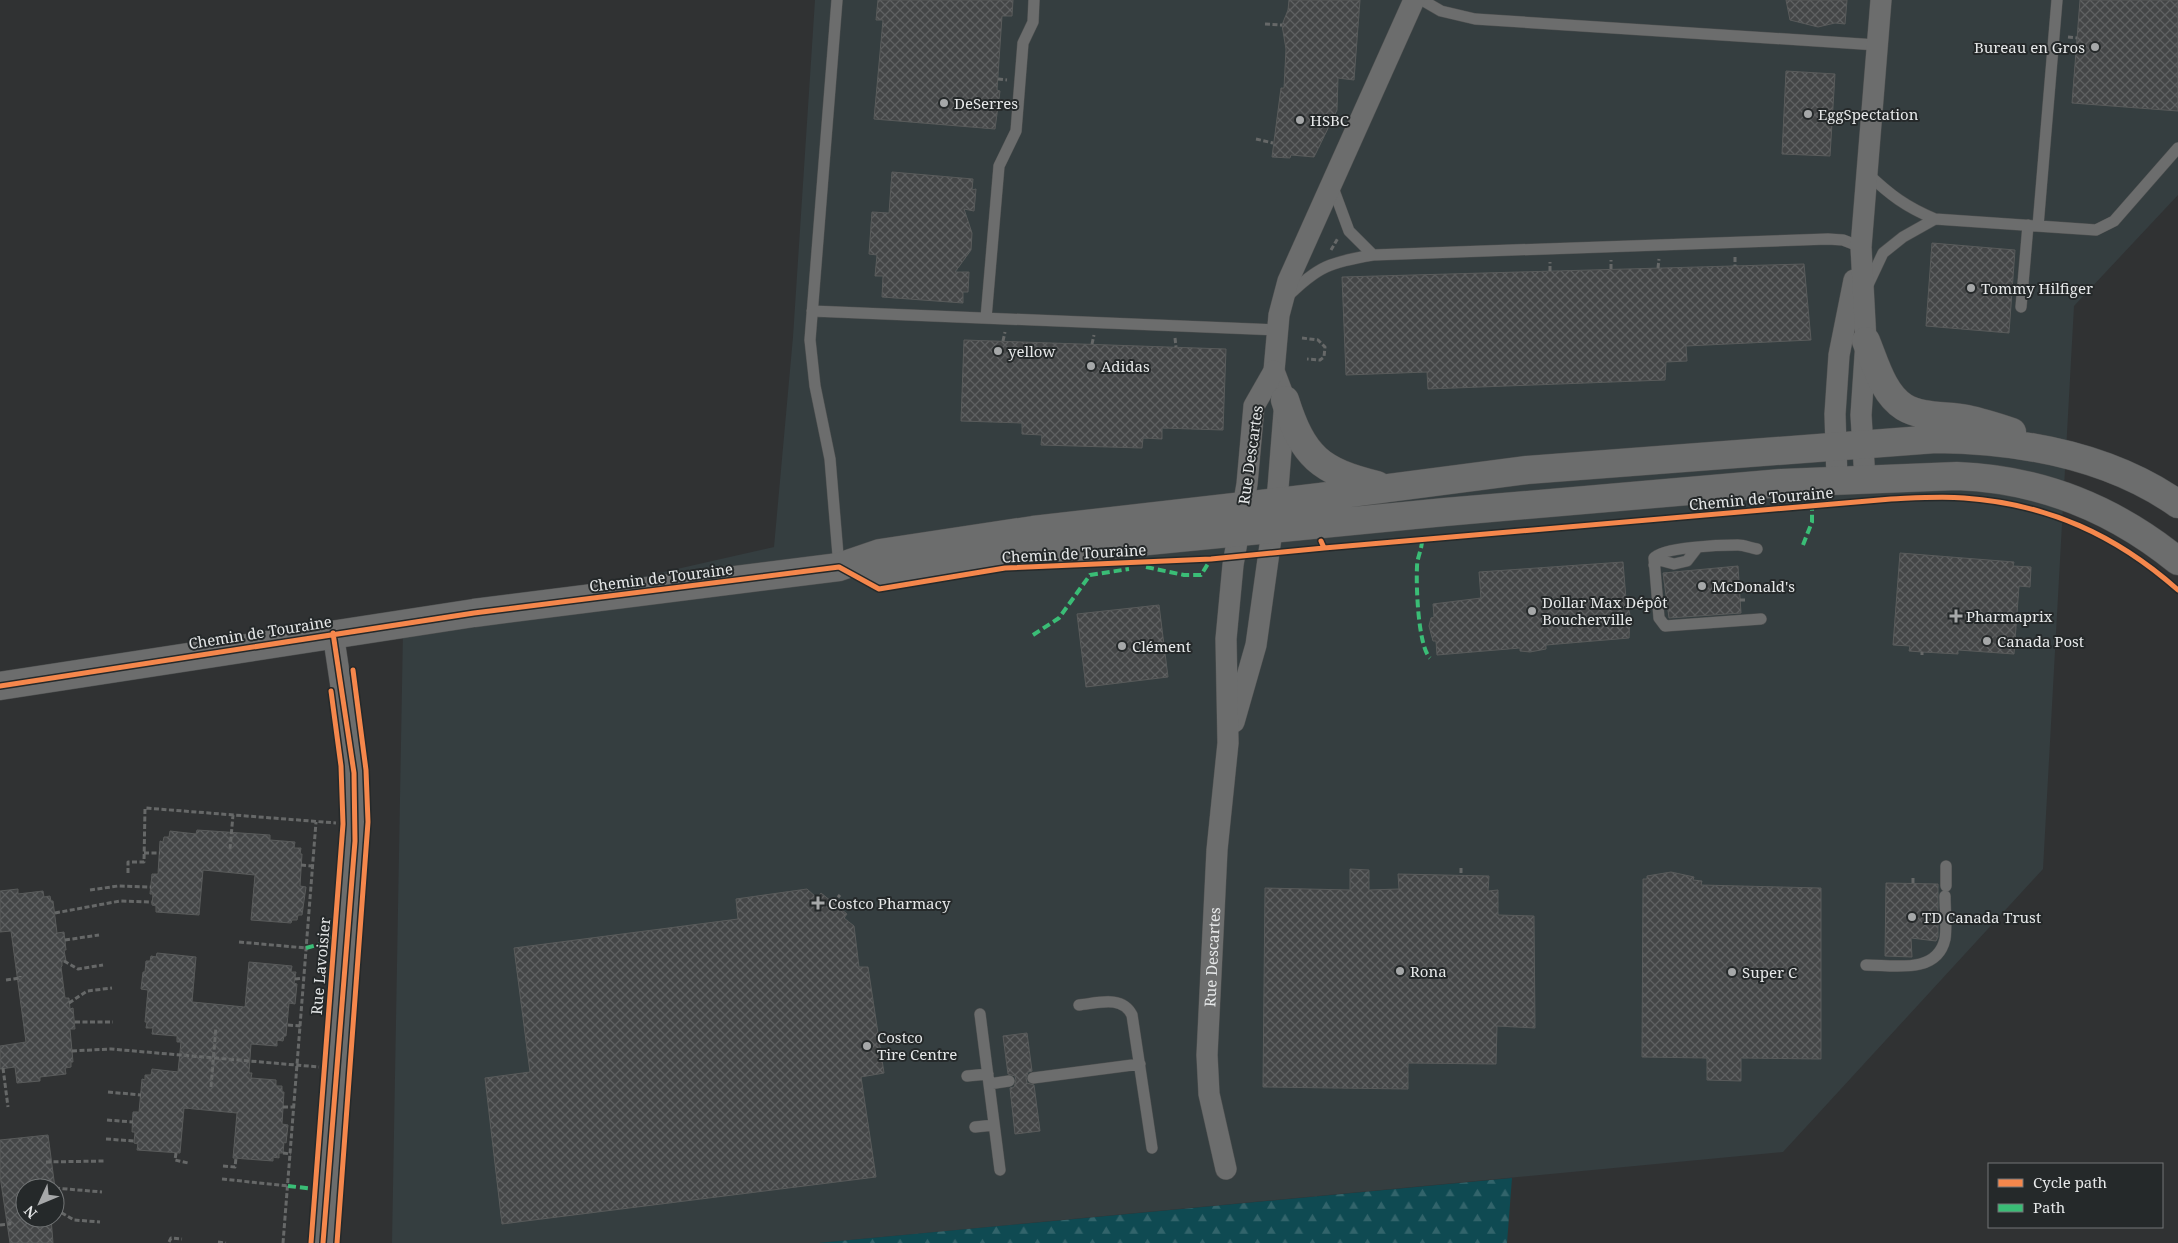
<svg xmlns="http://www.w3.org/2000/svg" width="2178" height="1243" font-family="'Noto Serif',serif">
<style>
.built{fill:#353e40}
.forest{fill:url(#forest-firs)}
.building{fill:url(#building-cross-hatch);stroke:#595b5b}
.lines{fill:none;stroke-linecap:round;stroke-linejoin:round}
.lane-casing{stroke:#4e5050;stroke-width:12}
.street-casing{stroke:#4e5050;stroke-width:22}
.secondary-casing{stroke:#4e5050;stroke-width:29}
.path{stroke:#666868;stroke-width:3;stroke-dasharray:5 2.5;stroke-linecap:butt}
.lane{stroke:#6c6d6d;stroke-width:11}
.street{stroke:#6c6d6d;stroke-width:21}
.secondary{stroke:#6c6d6d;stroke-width:28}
.quiet{stroke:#3abd76;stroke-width:4;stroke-dasharray:8 4;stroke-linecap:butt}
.cycleway-casing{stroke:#25292a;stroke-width:8}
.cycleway{stroke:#f5874c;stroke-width:5}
.poi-dot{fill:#a6a8a9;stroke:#25292a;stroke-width:2}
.labels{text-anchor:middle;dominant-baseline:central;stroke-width:4;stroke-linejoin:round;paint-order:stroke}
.poi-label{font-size:15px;fill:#e6e8e9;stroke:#25292a;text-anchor:start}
.street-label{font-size:15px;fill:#e6e8e9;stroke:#25292a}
</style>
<defs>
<pattern id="forest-firs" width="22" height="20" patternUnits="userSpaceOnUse" patternTransform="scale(1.25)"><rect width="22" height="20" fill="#0f4a52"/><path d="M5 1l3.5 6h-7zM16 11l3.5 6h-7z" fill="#32646b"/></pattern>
<pattern id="building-cross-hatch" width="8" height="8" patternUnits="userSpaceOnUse" patternTransform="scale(1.25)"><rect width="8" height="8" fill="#444647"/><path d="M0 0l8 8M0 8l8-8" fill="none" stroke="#5f6162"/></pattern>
</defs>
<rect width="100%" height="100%" fill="#303233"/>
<path class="built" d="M815,0H2178V195L2074,306L2043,869L1783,1152L818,1243H392L403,631L774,547L793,337Z"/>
<path class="forest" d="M1512,1178L1507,1243H818Z"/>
<path class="building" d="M878,0H1013L1012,16H1002L997,90L1000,91L995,129L874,119L883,20H876Z
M1289,0H1360L1354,80L1338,78L1337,110L1314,157L1291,155L1290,158L1272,157L1281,88H1284L1286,49L1282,25L1288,10Z
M1786,0H1847L1845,24L1835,23L1818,27L1790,20Z
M2080,0H2178V111L2072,103Z
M1786,71L1835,74L1830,156L1782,154Z
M892,172L973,179L972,190L976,189L974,211L964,209L972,233L971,250L955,272H969L968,292H963V303L882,297L883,276H875L877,255L869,254L872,212L889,213Z
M1932,243L2015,250L2009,333L1926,326Z
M1804,264L1811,340L1686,346L1687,361L1666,362L1665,380L1428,389L1427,372L1346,375L1342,277Z
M964,340L1226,349L1223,430L1162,428V439L1143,438L1142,448L1041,445L1042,435L1022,434V423L961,421Z
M1900,553L2014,562L2013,566L2031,567L2030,587L2019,586L2014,654L1958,650V654L1922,652L1909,651L1910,646L1893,645Z
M1623,562L1626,599L1630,615L1629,638L1546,645V649L1530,652L1520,651V648L1437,655L1436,641H1433L1429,626L1431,618L1434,617L1433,604L1481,598L1479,572Z
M1738,566L1741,613L1669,618L1663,573Z
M1159,605L1168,677L1086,687L1077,614Z
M197,830L270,835V840L295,842L294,848H301L300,854H302L300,886L306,887L302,915H298L297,920H292L291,923L251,920L255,875L203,870L199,915L156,912V906L152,905L153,894H150L152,874H158L160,841L163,842L164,837H169L170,831L196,834Z
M1350,869L1369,870V890L1399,889L1398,874L1489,876L1488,891L1498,890V915L1534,916L1535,1028L1497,1026L1496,1064L1408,1063V1089L1263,1087L1265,888L1350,890Z
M1671,872L1694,877L1693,880L1702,881L1701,885L1821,888V1059L1741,1058V1081L1707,1080V1058L1642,1057L1643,879H1647V876Z
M1886,883L1938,884V937L1936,941L1911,938L1912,957L1885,956Z
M18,889V894L43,891L44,897L50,896L51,901H53L57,933L64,932L66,950H64L66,961H62V966L61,967L65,998H69L70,1009L73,1008L75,1029H70L73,1062H71V1067L65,1068L66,1074L40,1077V1081L17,1083L15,1067L0,1069V1046L26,1042L11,931L0,932V891Z
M807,889L817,898L821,893L847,914L844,918L854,926L859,967H868L884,1073L861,1077L876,1177L502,1224L485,1078L530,1072L514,948L738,919L736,899Z
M157,953L196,957L192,1002L245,1007L249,962L292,966L291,972H296L294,983L297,984L295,1004L289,1003L286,1036H284L283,1041L277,1040V1046L251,1044L249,1073H252L251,1078L276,1080V1086H282V1092H284L282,1124L288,1125L286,1143L284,1142L283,1153H279V1158L273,1157V1161L233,1158L237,1113L184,1108L180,1153L137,1150L138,1144L134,1143L135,1132H132L133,1112H139L142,1079L145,1080V1075H151L152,1069L178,1072L181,1042H177V1036L152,1034L153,1028H146L147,1022H145L148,990L141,989L143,972H145L146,961H150L151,956L156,957Z
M1027,1033L1032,1071L1028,1072L1026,1078L1027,1083L1034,1085L1040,1131L1015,1134L1010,1088L1014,1087L1016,1080L1015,1076L1008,1074L1003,1036Z
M48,1135L55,1188H25V1218H51L53,1243H10L0,1176V1140Z"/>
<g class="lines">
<g class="lane-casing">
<path id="lane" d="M837,0L810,340L815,386L830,459L839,567
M1422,0L1441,11L1475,19L1877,45
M1332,185L1349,231L1373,255
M1935,219L2096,230L2114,221L2178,148
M2038,226L2057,0
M1867,287L1883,253L1903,237L1935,219C1906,207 1890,195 1867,173
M1287,297C1318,266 1331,262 1373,255L1828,239L1843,240L1861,247
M2021,307L2028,225
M812,311L1277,330
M986,318L999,166L1016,131L1023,43L1033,22L1034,0
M1757,549C1751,548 1744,545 1738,545C1722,545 1662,547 1654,558L1659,618L1665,626L1761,619
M1654,565L1659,560L1674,564L1687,561L1697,548
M1946,886V866
M1866,965C1893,965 1937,975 1945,939C1947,926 1945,910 1945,896
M1079,1005C1098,1003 1122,995 1132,1015L1152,1148
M980,1014L1000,1170
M967,1076L988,1074
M1033,1078L1140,1064
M989,1084L1009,1081
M975,1127L994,1125"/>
</g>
<g class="street-casing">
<g id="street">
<path d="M1837,480L1835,414L1839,355L1854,280"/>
<path d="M1865,480L1861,415L1866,341L1861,247L1881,0"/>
<path d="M1234,722L1256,645L1278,488L1285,400L1274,371L1279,315L1288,281L1414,0"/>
<path id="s1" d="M1226,1169L1209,1094L1207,1055L1217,850L1228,743L1226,639L1233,565L1247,484L1254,406L1274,371"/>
<path d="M323,1243L355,841L354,773L333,633"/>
</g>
</g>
<g class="secondary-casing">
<path id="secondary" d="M1866,341C1875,363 1883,394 1904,407C1922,418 1947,415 1967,419C1982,422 1997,427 2012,432
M1285,400C1303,457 1320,471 1377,485
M870,572L1036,552L1445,512L1782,483L1957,476C2039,479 2114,509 2178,561
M0,686L474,613L839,567L880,553L1033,530L1320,497L1527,470L1936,439C2020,440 2108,455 2178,504"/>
</g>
<path class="path" d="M1265,24L1282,25
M2068,37L2077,38
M998,79L1007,80
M1256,139L1273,143
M1331,250L1338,238
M1735,257V266
M1658,268L1659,259
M1611,269V260
M1550,271V262
M1175,338L1176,347
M1302,338L1318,340L1325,347L1324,357L1320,360L1307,359
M1003,341L1005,332
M1092,344L1094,335
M1740,600H1746
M1922,655V652
M230,849L233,815
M144,853H160
M301,865L312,866
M1461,868V875
M128,873V862H144L145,808L336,823
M1913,878V883
M90,890L118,886L151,887
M833,903L840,895
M55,913L120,901L152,902
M65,940L99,935
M239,942L306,948
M64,961L78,969L103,965
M295,979L304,978
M6,980L20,978V976
M69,1003L87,991L112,988
M75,1022H113
M288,1025L301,1026
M72,1051L111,1049L319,1067
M3,1068L8,1107
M211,1087L216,1027
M108,1092L141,1095
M283,1107H294
M107,1120L133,1122
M106,1139L134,1141
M176,1153L175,1160L188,1163
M283,1153L291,1154
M46,1162L104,1161
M223,1166L235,1167L236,1158
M222,1179L288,1186
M55,1188L102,1192
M55,1209L74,1220L100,1222
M0,1225L10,1224V1221
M169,1242L171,1238L182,1239
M218,1242L226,1243
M283,1243L316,822"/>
<use href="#lane" class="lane"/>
<use href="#street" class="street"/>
<use href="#secondary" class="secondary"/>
<path class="quiet" d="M1422,540C1422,550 1417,557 1417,567C1416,585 1418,646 1430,658
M1803,545L1812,522V507
M1146,567L1184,575H1201L1211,559
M1033,635L1059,618L1090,575L1129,569
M306,948L321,944L331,936
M288,1186L315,1189"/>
<g class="cycleway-casing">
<path id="cycleway" d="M1321,541L1324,548L1891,499C1915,498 1940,496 1964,498C2048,504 2116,535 2178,590
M0,686L474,613L839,567L879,589L1005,568L1211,559L1324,548
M311,1243L343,824L341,766L331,691
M323,1243L355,841L354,773L333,633
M337,1243L368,822L366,770L353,670"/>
</g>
<use href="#cycleway" class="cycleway"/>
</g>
<g class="poi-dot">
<circle cx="2095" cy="47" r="5"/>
<circle cx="944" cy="103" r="5"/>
<circle cx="1808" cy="114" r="5"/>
<circle cx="1300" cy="120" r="5"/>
<circle cx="1971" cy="288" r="5"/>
<circle cx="998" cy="351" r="5"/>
<circle cx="1091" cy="366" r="5"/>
<circle cx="1702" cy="586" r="5"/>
<circle cx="1532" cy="611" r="5"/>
<path d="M1953.5 608.5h5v5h5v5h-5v5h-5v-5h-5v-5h5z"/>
<circle cx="1987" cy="641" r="5"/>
<circle cx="1122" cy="646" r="5"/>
<path d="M815.5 895.5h5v5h5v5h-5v5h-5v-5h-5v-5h5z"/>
<circle cx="1912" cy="917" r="5"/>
<circle cx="1400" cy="971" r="5"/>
<circle cx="1732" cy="972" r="5"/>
<circle cx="867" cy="1046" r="5"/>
</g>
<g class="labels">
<g class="poi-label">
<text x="2085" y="47" text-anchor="end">Bureau en Gros</text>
<text x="954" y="103">DeSerres</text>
<text x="1818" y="114">EggSpectation</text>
<text x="1310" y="120">HSBC</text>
<text x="1981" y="288">Tommy Hilfiger</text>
<text x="1008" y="351">yellow</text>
<text x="1101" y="366">Adidas</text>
<text x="1712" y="586">McDonald's</text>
<text x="1542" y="602">Dollar Max Dépôt<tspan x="1542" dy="17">Boucherville</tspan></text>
<text x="1966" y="616">Pharmaprix</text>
<text x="1997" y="641">Canada Post</text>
<text x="1132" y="646">Clément</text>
<text x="828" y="903">Costco Pharmacy</text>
<text x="1922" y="917">TD Canada Trust</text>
<text x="1410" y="971">Rona</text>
<text x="1742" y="972">Super C</text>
<text x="877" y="1037">Costco<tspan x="877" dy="17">Tire Centre</tspan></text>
</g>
<g class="street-label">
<text transform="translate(1250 455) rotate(-82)">Rue Descartes</text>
<text transform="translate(1761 498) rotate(-5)">Chemin de Touraine</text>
<text transform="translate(1074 553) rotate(-3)">Chemin de Touraine</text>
<text transform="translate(661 577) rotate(-7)">Chemin de Touraine</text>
<text transform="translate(260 632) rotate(-9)">Chemin de Touraine</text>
<text stroke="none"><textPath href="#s1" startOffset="214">Rue Descartes</textPath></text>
<text transform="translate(320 966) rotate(-85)">Rue Lavoisier</text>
</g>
</g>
<rect x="1988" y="1163" width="175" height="65" fill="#25292a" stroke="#727576"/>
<rect x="1998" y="1179" width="25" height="8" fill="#f5874c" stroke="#727576"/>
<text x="2033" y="1188" font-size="15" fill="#e6e8e9">Cycle path</text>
<rect x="1998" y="1204" width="25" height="8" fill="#3abd76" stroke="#727576"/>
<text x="2033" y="1213" font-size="15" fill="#e6e8e9">Path</text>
<g transform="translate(40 1203) rotate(226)"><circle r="24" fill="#25292a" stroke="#727576"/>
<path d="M0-4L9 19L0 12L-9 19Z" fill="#a6a8a9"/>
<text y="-8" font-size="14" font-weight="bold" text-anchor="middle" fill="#e6e8e9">N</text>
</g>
</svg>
